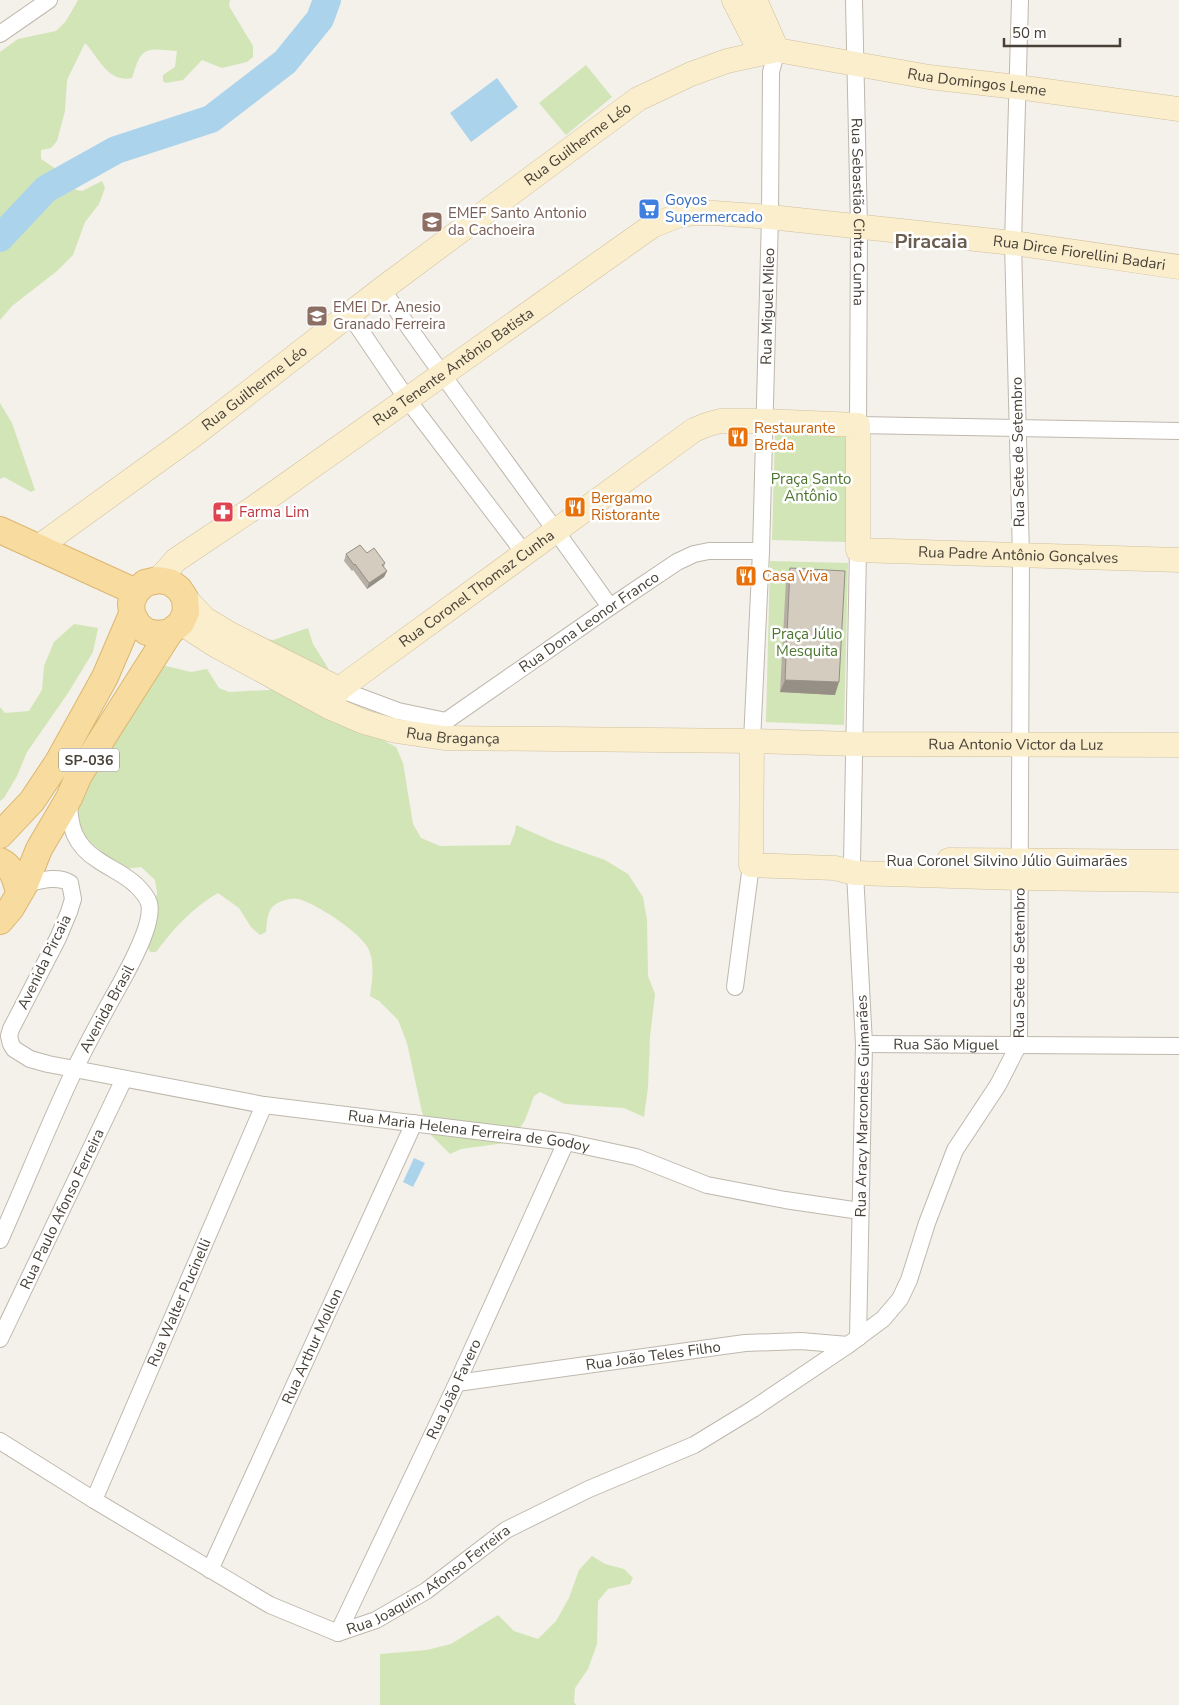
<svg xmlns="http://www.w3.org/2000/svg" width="1179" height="1705" font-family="'Nunito Sans',sans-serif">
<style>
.green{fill:#d2e5b6}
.water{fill:#abd4ec}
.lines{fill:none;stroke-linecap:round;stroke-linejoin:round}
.river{stroke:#abd4ec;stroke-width:28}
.street-casing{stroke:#bfb8ad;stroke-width:18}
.secondary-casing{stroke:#d0c19d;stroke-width:25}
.primary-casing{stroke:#dcb770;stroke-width:28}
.street{stroke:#fff;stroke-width:16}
.secondary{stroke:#fbeecd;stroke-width:24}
.primary{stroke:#f7db9f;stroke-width:26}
.wall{fill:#b7afa5}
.shaded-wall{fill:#958f86}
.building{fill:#d5ccc0;stroke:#958f86}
.labels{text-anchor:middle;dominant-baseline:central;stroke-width:5;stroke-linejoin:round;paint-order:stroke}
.shield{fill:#fff;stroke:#7e7a74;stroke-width:1}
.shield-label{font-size:14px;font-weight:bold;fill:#474138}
.street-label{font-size:15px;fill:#474138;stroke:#fff}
.shop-label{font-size:15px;fill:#366cbe;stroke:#fff;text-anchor:start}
.education-label{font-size:15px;fill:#785e54;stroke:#fff;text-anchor:start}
.food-label{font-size:15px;fill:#c56008;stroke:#fff;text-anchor:start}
.park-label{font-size:15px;fill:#4d752f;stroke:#fff}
.health-label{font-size:15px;fill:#be3a42;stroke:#fff;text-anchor:start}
.district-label{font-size:20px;font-weight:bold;fill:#695e50;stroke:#fff}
</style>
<rect width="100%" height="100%" fill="#f4f0ea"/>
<path class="green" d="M78,0H230L229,6L253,46V57L247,62L222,68L202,60L183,80L166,83L163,81V75L175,67L177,51C144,48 142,46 132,78C107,83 99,57 85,43L67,80L65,111L57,141L51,148L41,150V159L59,171L76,190L82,191L102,181L105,188L99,204L85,222L73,255L57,271L12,306L0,320V52L18,39L56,31L66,21Z
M586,65L612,97L566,135L539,103Z
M0,403L12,423L35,490L31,492L4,477L0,479Z
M775,433L850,435L846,542L772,540Z
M770,561L848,563L844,725L766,722Z
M74,624L98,628L93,652L68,693L27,752L17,776L4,798L0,801V707L5,713L29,711L42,690L44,666L54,642Z
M308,628L313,644L328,668L318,699L320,707L396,747L403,763L413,824L421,838L440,846L510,845L515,832L516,825L554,842L605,860L628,874L643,897L647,920L648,976L655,994L650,1037L648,1087L644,1117L624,1108L565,1104L540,1092L534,1096L525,1120L511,1142L461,1149L450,1154L431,1135L422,1112L407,1043L398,1020L379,1001L370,996C372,981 375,965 369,950C363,934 316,903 298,899C291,898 282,900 276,904C267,909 267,922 266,932L260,935L251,927L239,908L218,893C192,908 174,928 156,952H150L147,945L157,893L155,880L141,867L125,869L117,866L76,829L73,803L162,665L191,672L207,669L219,688L229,692L287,689L237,634L273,640Z
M592,1556L605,1564L624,1569L633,1578L630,1584L608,1589L598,1601L597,1644L588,1669L575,1688L574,1702L576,1705H380V1654L427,1650L451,1644L498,1615L514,1631L538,1639L556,1621L569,1598L579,1570Z"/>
<path class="water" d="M497,78L518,107L471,142L450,113Z
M414,1158L425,1163L413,1187L403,1182Z"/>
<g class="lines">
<path class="river" d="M0,238L46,189L116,150L211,119L285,62L320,19L327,0"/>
<g class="street-casing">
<g id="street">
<path id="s1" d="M854,0L859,227L858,425L1179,431"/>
<path d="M0,34L49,0"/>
<path d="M382,289C456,396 535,500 610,607"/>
<path d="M350,315L407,399L525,554"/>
<path d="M339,689L398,711L446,721"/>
<path id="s2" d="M444,738L446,721L610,607L677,562L694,554L709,551H761"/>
<path id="s3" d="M752,741L761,551L770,217L771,72L777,50"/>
<path id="s4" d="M25,884C39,881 57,875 70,883L73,899L69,912L58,938L11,1029L9,1036L11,1044L14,1049L30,1059L48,1064L264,1105L566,1142L636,1157L707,1185L785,1200L860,1211"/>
<path d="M735,987L751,865"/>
<path id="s5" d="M864,1044L1179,1046"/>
<path id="s6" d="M0,1240C25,1184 48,1126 74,1071C89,1039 107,1008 124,977C133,960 154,922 149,903C147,896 141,890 136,885C124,874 111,869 98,860C74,845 69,826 69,799"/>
<path id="s7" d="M858,1338L864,1044L855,873L852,863L858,550"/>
<path id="s8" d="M0,1339L124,1079"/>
<path id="s9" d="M457,1383L745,1343L801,1341L848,1345"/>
<path id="s10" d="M0,1441L94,1500L270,1605L338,1633L376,1620L426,1591L506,1530L589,1489L694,1445L753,1409L848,1345L883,1319L900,1299L909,1280L927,1223L955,1150L998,1085L1019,1044L1021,556L1013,243L1020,0"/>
<path id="s11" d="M94,1500L264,1105"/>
<path id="s12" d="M210,1570L414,1123"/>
<path id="s13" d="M338,1633L457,1383L566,1142"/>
</g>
</g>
<g class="secondary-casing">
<g id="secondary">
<path d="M734,0L761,53"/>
<path d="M755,0L777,50"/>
<path id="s14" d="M37,548L195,434L382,289L638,99L691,74L727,61L777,50L929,77L1017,87L1179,109"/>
<path id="s15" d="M158,580L176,560L252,509L652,226L677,216L694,213H714L770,217L1013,243L1179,267"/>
<path d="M185,598L205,619L228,633L339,689"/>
<path id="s16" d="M181,623L215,645L329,707L364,722L396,731L444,738L752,741L854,744L1179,745"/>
<path id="s17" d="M329,707L339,689L694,430L706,425L720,421H764L858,425V550L1179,560"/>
<path d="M752,741L751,865L835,868L855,873L1018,878L1179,880"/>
<path d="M949,860L1179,862"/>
</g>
</g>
<g class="primary-casing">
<path id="primary" d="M0,530L136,592
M0,835L32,801L58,762L105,677L132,614
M0,861C13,867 16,880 19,893
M0,921L11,908L25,884L39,849L69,798L79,775L145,671L170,632L181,623L186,612L185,598L179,589L170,582L158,580L145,583L136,592L131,603L132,614L138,625L147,632L159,634L170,632"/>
</g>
<use href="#street" class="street"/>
<use href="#secondary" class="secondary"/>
<use href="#primary" class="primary"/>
</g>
<path class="wall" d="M367,553L385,563L384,567L387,571L384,577L367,589L353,570L352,571L344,561L346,554Z
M790,568L835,695L780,692L786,580Z"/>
<path class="shaded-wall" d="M387,571L384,577L367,589L369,583Z
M785,680L839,682L835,695L780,692Z"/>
<path class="building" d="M360,545L367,553L374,548L385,563L382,565L387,571L369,583L355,564L354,565L346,554Z
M790,568L845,571L839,682L785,680Z"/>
<defs>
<g id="supermarket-square" transform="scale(1.125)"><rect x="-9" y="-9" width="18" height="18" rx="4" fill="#3f7fe0" stroke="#fff"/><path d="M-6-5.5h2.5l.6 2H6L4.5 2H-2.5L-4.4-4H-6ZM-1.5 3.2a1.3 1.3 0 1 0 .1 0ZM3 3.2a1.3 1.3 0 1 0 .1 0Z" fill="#fff"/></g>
<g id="school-square" transform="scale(1.125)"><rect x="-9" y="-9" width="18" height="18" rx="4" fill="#8d6e63" stroke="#fff"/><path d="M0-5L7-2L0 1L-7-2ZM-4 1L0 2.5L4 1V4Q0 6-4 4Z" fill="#fff"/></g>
<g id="restaurant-square" transform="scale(1.125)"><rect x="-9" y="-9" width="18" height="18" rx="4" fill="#e8710a" stroke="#fff"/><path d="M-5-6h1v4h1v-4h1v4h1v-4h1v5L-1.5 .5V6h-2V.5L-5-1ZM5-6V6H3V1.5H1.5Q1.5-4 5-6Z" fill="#fff"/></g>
<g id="pharmacy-square" transform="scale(1.125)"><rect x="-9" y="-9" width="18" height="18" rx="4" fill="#e0444e" stroke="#fff"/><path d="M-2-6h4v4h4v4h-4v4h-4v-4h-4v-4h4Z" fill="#fff"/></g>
</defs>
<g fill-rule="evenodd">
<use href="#supermarket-square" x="649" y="209"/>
<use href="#school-square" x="432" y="222"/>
<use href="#school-square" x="317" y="316"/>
<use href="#restaurant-square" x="738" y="437"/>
<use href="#restaurant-square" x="575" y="507"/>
<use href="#pharmacy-square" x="223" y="512"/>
<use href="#restaurant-square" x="746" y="576"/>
</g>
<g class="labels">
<rect class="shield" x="59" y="748.5" width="60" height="23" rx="4"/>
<g class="shield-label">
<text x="89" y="760">SP-036</text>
</g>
<g class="street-label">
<text stroke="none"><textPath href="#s14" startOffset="1101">Rua Domingos Leme</textPath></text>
<text stroke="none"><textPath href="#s14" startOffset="675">Rua Guilherme Léo</textPath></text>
<text stroke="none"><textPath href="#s1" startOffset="212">Rua Sebastião Cintra Cunha</textPath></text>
<text stroke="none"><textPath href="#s15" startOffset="1040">Rua Dirce Fiorellini Badari</textPath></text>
<text stroke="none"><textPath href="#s3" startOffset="435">Rua Miguel Mileo</textPath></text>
<text stroke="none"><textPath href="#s15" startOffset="365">Rua Tenente Antônio Batista</textPath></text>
<text stroke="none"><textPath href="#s14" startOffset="270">Rua Guilherme Léo</textPath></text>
<text transform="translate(1018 452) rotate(-91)">Rua Sete de Setembro</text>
<text stroke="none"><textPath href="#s17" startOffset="911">Rua Padre Antônio Gonçalves</textPath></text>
<text stroke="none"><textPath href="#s17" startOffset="191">Rua Coronel Thomaz Cunha</textPath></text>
<text stroke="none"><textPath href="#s2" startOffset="191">Rua Dona Leonor Franco</textPath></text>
<text stroke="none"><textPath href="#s16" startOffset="299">Rua Bragança</textPath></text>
<text stroke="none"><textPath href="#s16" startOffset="862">Rua Antonio Victor da Luz</textPath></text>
<text x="1007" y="861">Rua Coronel Silvino Júlio Guimarães</text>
<text transform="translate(44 962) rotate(-64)">Avenida Pircaia</text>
<text stroke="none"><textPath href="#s10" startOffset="1412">Rua Sete de Setembro</textPath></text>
<text stroke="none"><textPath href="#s6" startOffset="255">Avenida Brasil</textPath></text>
<text stroke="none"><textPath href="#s5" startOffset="82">Rua São Miguel</textPath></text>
<text stroke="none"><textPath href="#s7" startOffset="232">Rua Aracy Marcondes Guimarães</textPath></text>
<text stroke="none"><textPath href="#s4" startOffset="692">Rua Maria Helena Ferreira de Godoy</textPath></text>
<text stroke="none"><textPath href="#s8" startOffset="144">Rua Paulo Afonso Ferreira</textPath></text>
<text stroke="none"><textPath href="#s11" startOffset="215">Rua Walter Pucinelli</textPath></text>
<text stroke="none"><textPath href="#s12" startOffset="246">Rua Arthur Mollon</textPath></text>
<text stroke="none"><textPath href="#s9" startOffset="198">Rua João Teles Filho</textPath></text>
<text stroke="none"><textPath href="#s13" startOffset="270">Rua João Favero</textPath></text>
<text stroke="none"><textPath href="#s10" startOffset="495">Rua Joaquim Afonso Ferreira</textPath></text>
</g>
<g class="shop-label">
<text x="665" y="200">Goyos<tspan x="665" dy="17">Supermercado</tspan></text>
</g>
<g class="education-label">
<text x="448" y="213">EMEF Santo Antonio<tspan x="448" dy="17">da Cachoeira</tspan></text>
<text x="333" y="307">EMEI Dr. Anesio<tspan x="333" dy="17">Granado Ferreira</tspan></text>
</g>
<g class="food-label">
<text x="754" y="428">Restaurante<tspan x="754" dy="17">Breda</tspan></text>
<text x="591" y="498">Bergamo<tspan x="591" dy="17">Ristorante</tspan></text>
<text x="762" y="576">Casa Viva</text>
</g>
<g class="park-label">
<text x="811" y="479">Praça Santo<tspan x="811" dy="17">Antônio</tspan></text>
<text x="807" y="634">Praça Júlio<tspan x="807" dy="17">Mesquita</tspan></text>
</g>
<g class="health-label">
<text x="239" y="512">Farma Lim</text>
</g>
<g class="district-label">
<text x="931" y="241">Piracaia</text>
</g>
</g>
<path d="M1004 38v8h116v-8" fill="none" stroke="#474138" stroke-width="2.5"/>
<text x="1012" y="38" font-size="15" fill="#474138" stroke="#ffffff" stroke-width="4" paint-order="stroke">50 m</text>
</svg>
